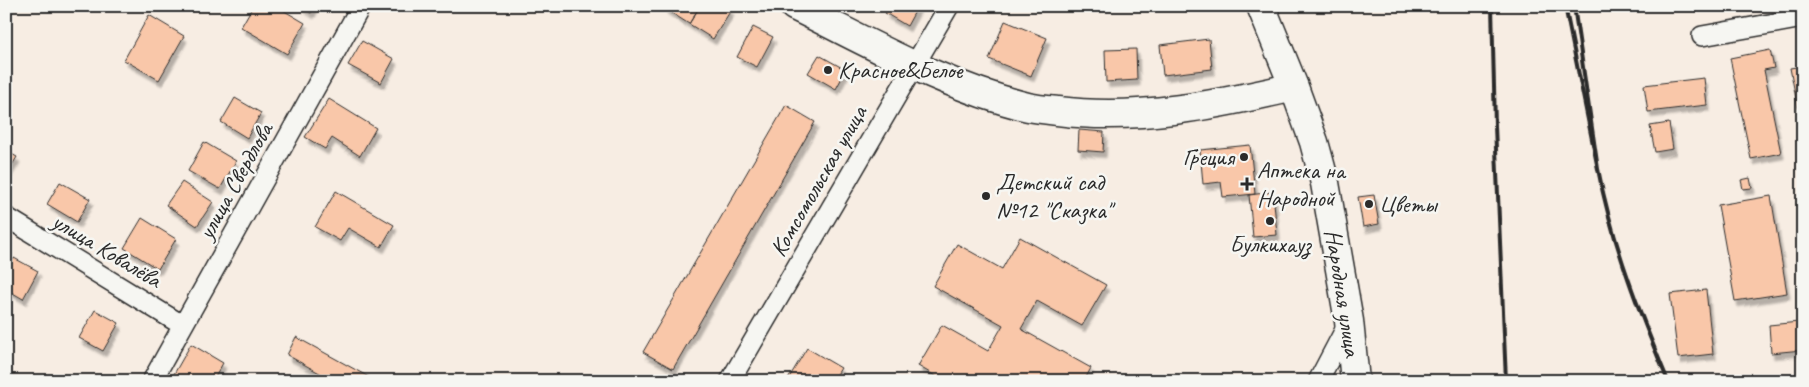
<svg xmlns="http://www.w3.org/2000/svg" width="1809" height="387" font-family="Caveat,sans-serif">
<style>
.building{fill:#f9c7a9;stroke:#2b2b2b;filter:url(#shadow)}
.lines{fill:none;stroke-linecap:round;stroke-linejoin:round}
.street-casing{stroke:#2b2b2b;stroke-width:22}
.secondary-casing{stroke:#2b2b2b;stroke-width:31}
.street{stroke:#f6f6f2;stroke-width:19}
.secondary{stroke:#f6f6f2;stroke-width:28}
.rail{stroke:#2b2b2b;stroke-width:4}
.poi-dot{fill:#2b2b2b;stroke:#f6f6f2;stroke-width:2}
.labels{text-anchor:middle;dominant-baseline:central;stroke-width:5;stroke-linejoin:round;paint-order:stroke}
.poi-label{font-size:24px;fill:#2b2b2b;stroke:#f6f6f2;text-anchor:start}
.street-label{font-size:24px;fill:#2b2b2b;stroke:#f6f6f2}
</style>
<defs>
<filter id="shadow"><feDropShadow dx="3" dy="5.5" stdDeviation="1" flood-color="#0004"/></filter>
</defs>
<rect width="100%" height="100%" fill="#f7ede3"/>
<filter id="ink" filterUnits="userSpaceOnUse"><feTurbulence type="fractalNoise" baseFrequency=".02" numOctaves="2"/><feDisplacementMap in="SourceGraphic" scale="10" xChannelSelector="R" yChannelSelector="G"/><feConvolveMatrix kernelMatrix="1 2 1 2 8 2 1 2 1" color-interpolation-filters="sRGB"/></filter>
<g filter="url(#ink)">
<path class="building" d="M253,6H276L305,23L287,54L241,27Z
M300,6H315L311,13Z
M665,6H700L689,24L664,8Z
M700,6H724L731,10L713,39L689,24Z
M889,6H918L907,26L885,13Z
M149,15L184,36L159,80L124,60Z
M1005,21L1047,38L1031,76L989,59Z
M753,27L773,37L757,67L737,57Z
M1209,39L1212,69L1163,75L1160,45Z
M362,41L394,59L381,83L348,65Z
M1136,49L1137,80L1106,82L1105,50Z
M1770,50L1774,68L1764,70L1781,153L1751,159L1730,58Z
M819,55L846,70L836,89L808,73Z
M1803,66V134L1790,68Z
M1704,78L1707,105L1648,112L1644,85Z
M235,98L261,113L247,138L221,122Z
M329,99L376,128L360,156L332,138L325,149L305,137Z
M786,105L815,122L673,369L643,352Z
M1669,123L1673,149L1655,152L1650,126Z
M1079,130L1104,132L1103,152L1078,150Z
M204,142L236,161L220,189L188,171Z
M1250,145L1255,194L1223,197L1221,182L1203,184L1200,150Z
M6,151L17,157L6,175Z
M1750,178L1752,188L1743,189L1741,180Z
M60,182L90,199L77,222L47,204Z
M182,182L213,202L197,226L166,205Z
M336,191L394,225L381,247L348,228L340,241L315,227Z
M1273,192L1277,235L1253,237L1249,195Z
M1374,195L1379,224L1363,227L1358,197Z
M1771,196L1787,293L1735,301L1718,205Z
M142,218L176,239L158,269L124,248Z
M1020,237L1106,285L1082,326L1037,301L1021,329L1091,368L1084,381H944L918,366L942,325L988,351L1003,325L933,286L957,244L1002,269Z
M14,258L38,271L23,299L6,289V271Z
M1706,290L1713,354L1678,358L1670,294Z
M95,310L119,323L103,351L79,338Z
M1799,322L1802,350L1771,353L1769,325Z
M296,337L376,381H334L287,355Z
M191,344L223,363L213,381H170Z
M807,348L841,368L833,381H787Z"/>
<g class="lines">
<g class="street-casing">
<path id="street" d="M1702,36L1803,18
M6,217L182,325
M152,381L361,6
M730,381L949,6
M1318,381L1349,322"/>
</g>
<g class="secondary-casing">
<path id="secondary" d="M794,6C870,43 945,87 1028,107C1037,109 1048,110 1058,111C1138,121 1216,105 1294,87
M1261,6L1294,87L1314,142L1325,183L1349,321L1355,381"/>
</g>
<use href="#street" class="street"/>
<use href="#secondary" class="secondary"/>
<path class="rail" d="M1492,6L1495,126L1506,381
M1565,6L1598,169L1574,6
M1598,169C1612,242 1639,312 1668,381"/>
</g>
</g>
<g class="poi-dot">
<circle cx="828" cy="70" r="5"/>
<circle cx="1244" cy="157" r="5"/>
<path d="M1244.5 176.5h5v5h5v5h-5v5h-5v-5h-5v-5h5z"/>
<circle cx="986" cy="196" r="5"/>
<circle cx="1369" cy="204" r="5"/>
<circle cx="1270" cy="221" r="5"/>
</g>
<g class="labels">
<g class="poi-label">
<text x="838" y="70">Красное&amp;Белое</text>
<text x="1234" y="157" text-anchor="end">Греция</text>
<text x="1257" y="170">Аптека на<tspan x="1257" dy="28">Народной</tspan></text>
<text x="996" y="182">Детский сад<tspan x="996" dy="28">№12 "Сказка"</tspan></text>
<text x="1379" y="204">Цветы</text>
<text x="1270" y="244" text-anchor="middle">Булкихауз</text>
</g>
<g class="street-label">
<text transform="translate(235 181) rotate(-61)">улица Свердлова</text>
<text transform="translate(818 181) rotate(-60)">Комсомольская улица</text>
<text transform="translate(107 250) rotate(31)">улица Ковалёва</text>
<text transform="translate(1343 293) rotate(81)">Народная улица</text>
</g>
</g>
<rect width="1809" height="387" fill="none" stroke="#f6f6f2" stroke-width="25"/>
<rect x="12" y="12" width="1784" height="362" fill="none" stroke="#2b2b2b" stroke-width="2" filter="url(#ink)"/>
</svg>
